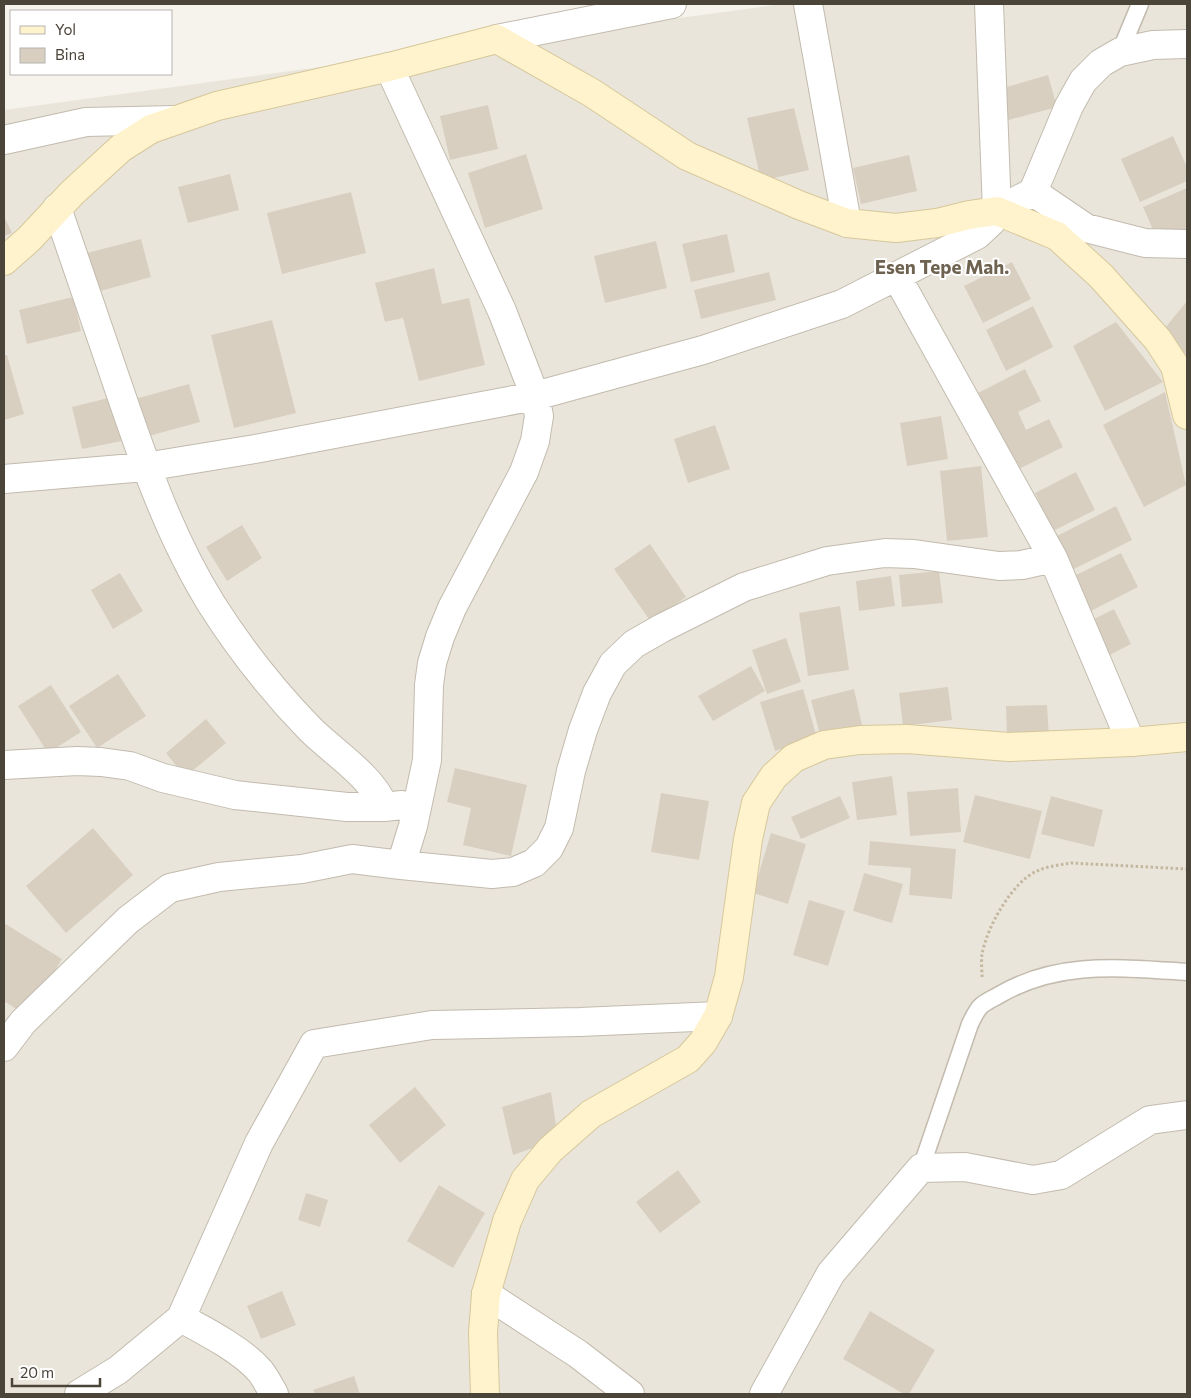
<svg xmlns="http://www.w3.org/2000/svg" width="1191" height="1398" font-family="Commissioner,sans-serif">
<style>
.residential{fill:#eae5da}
.building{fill:#d8cfc1}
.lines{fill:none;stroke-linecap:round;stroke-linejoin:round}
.lane-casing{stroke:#c2bbae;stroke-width:19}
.street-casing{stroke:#c2bbae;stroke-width:30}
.secondary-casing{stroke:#d6c79b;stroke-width:30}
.path{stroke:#c4b79f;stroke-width:3;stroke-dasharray:2.5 2.5;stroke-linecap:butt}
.lane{stroke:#fff;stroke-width:16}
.street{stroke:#fff;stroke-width:28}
.secondary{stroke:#fff3cd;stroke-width:28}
.labels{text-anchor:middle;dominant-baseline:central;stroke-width:4;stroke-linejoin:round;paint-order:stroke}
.district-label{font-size:19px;font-weight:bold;fill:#6e6250;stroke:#fff}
</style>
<rect width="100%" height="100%" fill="#f6f3ec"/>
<path class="residential" d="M782,4H1187V1394H4V110Z"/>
<path class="building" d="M1048,75L1057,107L1005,121L996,90Z
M488,105L498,149L450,160L440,116Z
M794,108L809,170L761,181L747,118Z
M1173,136L1187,167V181L1140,202L1121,159Z
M526,154L543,209L485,228L468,173Z
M909,155L917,191L861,204L853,168Z
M230,174L239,210L188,223L178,187Z
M1187,188V228L1158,241L1143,207Z
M351,192L366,253L282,274L267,213Z
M4,216L12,233L4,236Z
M727,234L735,272L691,282L682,244Z
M141,239L151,277L97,292L87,253Z
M656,241L667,288L605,303L594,256Z
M1012,262L1031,299L983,323L964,286Z
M434,268L442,304L469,298L485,365L419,381L403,318L385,322L375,283Z
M769,272L776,300L701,319L694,290Z
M73,297L81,331L27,344L19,310Z
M1187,301V355L1161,333Z
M1033,306L1053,347L1006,371L986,330Z
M272,320L296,413L234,428L211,335Z
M1116,322L1163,382L1105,411L1073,346Z
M4,355H7L24,414L4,420Z
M1025,369L1041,401L1018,412L1026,430L1049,419L1063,447L1013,472L974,395Z
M189,384L200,422L145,437L135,399Z
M1165,392L1186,485L1144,507L1103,425Z
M112,397L122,441L82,449L72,407Z
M941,416L948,459L907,466L900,423Z
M715,425L730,469L688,483L674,439Z
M981,466L988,537L947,541L940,471Z
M1076,472L1095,510L1053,531L1035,493Z
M1116,506L1132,540L1070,571L1053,538Z
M242,525L262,558L227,581L206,547Z
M650,544L686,597L651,622L614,569Z
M1121,553L1138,587L1087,613L1070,578Z
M939,571L943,603L902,607L899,575Z
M120,573L143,611L113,629L91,590Z
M891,576L895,606L859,611L856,581Z
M840,606L849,670L808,676L799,613Z
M1114,609L1131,644L1108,656L1090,621Z
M786,638L801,682L767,694L752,650Z
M751,666L765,691L713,721L698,696Z
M118,674L146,716L97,748L69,706Z
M51,685L81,732L48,753L18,706Z
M948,687L952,720L903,726L899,693Z
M803,689L817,738L775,751L760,702Z
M854,689L862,725L820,735L811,700Z
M1047,705L1049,739L1007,741L1006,706Z
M206,719L226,743L185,777L166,753Z
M455,768L527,785L511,856L463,845L471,808L447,802Z
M892,776L897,815L857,820L852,782Z
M958,788L961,832L910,836L907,792Z
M661,793L709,801L699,860L651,852Z
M975,795L1042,811L1030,859L963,842Z
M840,796L850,818L801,839L791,817Z
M1051,796L1103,810L1094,847L1041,834Z
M93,828L133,875L66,933L26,886Z
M771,833L806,844L788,904L753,893Z
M870,841L956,849L952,899L909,895L911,868L868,865Z
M864,873L903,884L892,923L853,911Z
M809,900L845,911L828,966L793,955Z
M4,923L62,959L27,1016L4,1001Z
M415,1087L446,1125L400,1163L369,1125Z
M551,1092L558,1139L513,1155L502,1107Z
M678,1170L701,1202L660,1233L636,1202Z
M439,1185L485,1213L453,1268L407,1241Z
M306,1193L328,1200L320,1227L298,1220Z
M282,1291L296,1325L261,1339L247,1306Z
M870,1311L935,1350L909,1394H904L843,1359Z
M354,1376L360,1394H315L313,1390Z"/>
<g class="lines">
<g class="lane-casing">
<path id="lane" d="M1120,52L1140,4
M921,1168L970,1024C973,1018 977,1009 982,1005C987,1001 994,998 999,995C1059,960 1121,968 1187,972"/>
</g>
<g class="street-casing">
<path id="street" d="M808,4L847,223
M497,39L672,4
M4,140L86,122L175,120
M1033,192L1086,228L1145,243L1187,244
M57,208C77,267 97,325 117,383C143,459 169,536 212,605C240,649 273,691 310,729C333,752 373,777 384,807
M997,211L1033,192L1069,106L1083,81L1101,63L1120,52L1153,45L1187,44
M897,277L1053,558L1131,742
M4,479L145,467L255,449L535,396L703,350L842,304L977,235L991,222L997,211L989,4
M4,765L77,761L101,762L130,766L163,778L235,795L347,807H384L402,805
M401,865L492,874L513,872L534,863L549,848L559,828L571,771L583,730L597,693L613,664L634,644L662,628L744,587L827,561L885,553L914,554L999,566L1022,565L1053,558
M4,1047L23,1022L128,920L170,888L219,877L302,869L352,859L401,865L413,826L427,760L429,685L432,663L440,637L452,608L524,472L535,441L539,416L535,396L502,311L389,67
M486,1294L578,1354L630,1394
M181,1318C205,1331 242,1350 260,1371C265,1377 270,1387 274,1394
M79,1394L118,1370L181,1318L259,1143L314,1044L432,1025L580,1022L718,1016
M764,1394L831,1273L921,1168L965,1167L1033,1180L1061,1175L1150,1120L1187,1115"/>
</g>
<g class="secondary-casing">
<path id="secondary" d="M4,261L29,239L72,193L121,148L151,129L217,106L389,67L497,39L592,93L687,156L799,205L847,223L896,228L937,223L969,215L997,211L1057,236L1101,276L1158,340L1175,366L1187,415
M485,1394L483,1333L486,1294L507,1221L525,1180L550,1150L591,1114L688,1059L703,1042L718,1016L729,977L748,839L756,803L774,776L794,758L824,745L860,740L907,739L1009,747L1131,742L1187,737"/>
</g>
<path class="path" d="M982,977C982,970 981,961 982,954C987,927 1012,882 1037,871C1047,866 1060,865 1071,863L1187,869"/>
<use href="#lane" class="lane"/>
<use href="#street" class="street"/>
<use href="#secondary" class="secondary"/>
</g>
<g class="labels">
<g class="district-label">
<text x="942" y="266">Esen Tepe Mah.</text>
</g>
</g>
<rect width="1191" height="1398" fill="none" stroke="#4b4439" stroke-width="10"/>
<rect x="10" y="10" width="162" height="65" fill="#ffffff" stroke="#b7b4b0"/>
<rect x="20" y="26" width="25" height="8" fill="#fff3cd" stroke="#b7b4b0"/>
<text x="55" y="35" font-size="15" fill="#4b4439">Yol</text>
<rect x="20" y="48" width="25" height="15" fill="#d8cfc1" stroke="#b7b4b0"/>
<text x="55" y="60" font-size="15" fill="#4b4439">Bina</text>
<path d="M12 1378v8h88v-8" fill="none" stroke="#4b4439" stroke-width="2.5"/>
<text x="20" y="1378" font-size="15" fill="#4b4439" stroke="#ffffff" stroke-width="4" paint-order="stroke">20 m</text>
</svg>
